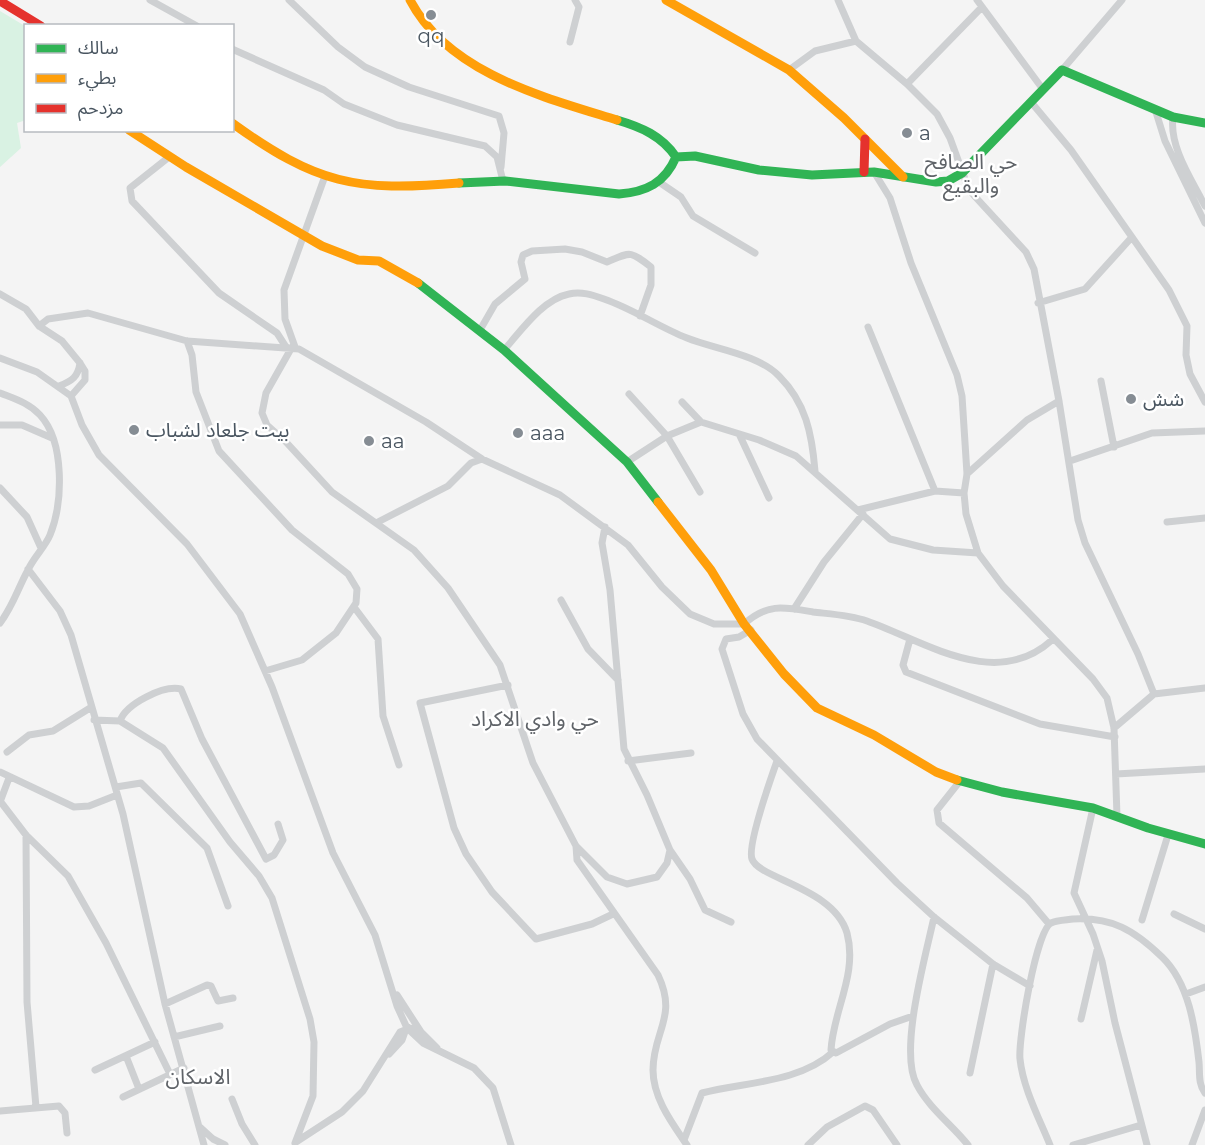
<svg xmlns="http://www.w3.org/2000/svg" width="1205" height="1145" font-family="Montserrat,'Noto Sans Arabic',sans-serif">
<style>
.green{fill:#d9f2e3}
.lines{fill:none;stroke-linecap:round;stroke-linejoin:round}
.street{stroke:#ced0d2;stroke-width:7}
.fast{stroke:#30b455;stroke-width:9}
.slow{stroke:#ff9f0a;stroke-width:9}
.jam{stroke:#e5322d;stroke-width:9}
.poi-dot{fill:#868d94;stroke:#fff;stroke-width:2}
.labels{text-anchor:middle;dominant-baseline:central;stroke-width:5;stroke-linejoin:round;paint-order:stroke}
.poi-label{font-size:20px;fill:#4a5661;stroke:#fff;text-anchor:start}
.neighbourhood-label{font-size:21px;fill:#5f6368;stroke:#fff}
</style>
<rect width="100%" height="100%" fill="#f4f4f4"/>
<path class="green" d="M0,11L25,26L26,120L17,123L21,148L0,167Z"/>
<g class="lines">
<path class="street" d="M150,0L197,26
M289,0L338,47L365,67L409,87L499,116L504,133L501,167
M838,0L856,41L907,84L937,114L950,138L969,190L1026,252L1034,269L1059,401L1078,520L1085,543L1138,654L1154,694L1114,728
M977,0L1042,88
M570,42L579,7L575,0
M232,49L324,90L344,104L397,125L485,146L497,157L503,181
M789,70L815,51L856,41
M1062,70L1122,0
M907,84L982,7
M1031,102L1071,150L1169,290L1187,326L1186,355L1190,374L1205,402
M1155,109L1165,141L1205,223
M1173,117C1169,147 1192,180 1205,206
M169,157L130,188L132,201L219,293L277,333L286,347
M874,172L890,198L911,263L957,375L962,396L967,474L964,493L966,514L978,553L1003,586L1093,679L1107,698L1114,728L1117,816
M659,182L681,197L693,216L755,253
M0,294L26,309L39,326L62,341L80,363L85,371V380L71,396
M1038,303L1085,289L1132,237
M39,326L48,319L88,313L187,341L299,349L426,422L482,459L560,495L628,545L662,587L690,614L714,624H744C767,603 784,607 813,612C830,614 850,615 867,621C926,642 996,691 1052,640
M868,327L935,491
M480,330L495,304L525,279L521,262L523,255L532,251L565,249L582,252L607,262C631,252 629,250 651,267V285L640,316
M187,341L192,355L196,392L219,451L292,530L348,574L357,589L356,603L336,633L302,660L265,671
M292,347L266,393L262,413L267,425L286,442L332,492L414,550L448,588L500,665L533,763L576,846L607,877L627,884L657,877L667,863L670,850L647,795L624,749L610,590L602,543L605,527
M295,347L285,319L284,290L325,176
M504,350C521,331 543,299 569,294C581,291 593,295 604,299C633,309 659,327 687,338C714,349 758,354 779,376C806,403 812,434 815,471
M0,358L37,372L71,396L82,425L99,455L187,544L240,614L272,687L333,853L375,935L397,1006L407,1028L423,1043L474,1068L493,1088L511,1145
M1101,381L1114,447
M59,386C72,381 78,377 80,363
M0,393C15,399 29,403 40,415C65,442 63,503 50,535C45,547 34,557 28,570C18,588 13,606 0,623
M629,394L667,436L700,492
M682,402L701,422
M0,425H22L52,438
M740,436L769,498
M1070,461L1152,433L1205,431
M627,462L667,436L701,422L759,440L796,456L890,539L933,550L978,553
M967,474L1027,420L1059,401
M0,488L27,517L41,548
M858,510L935,491L964,493
M1167,522L1205,518
M376,523L448,486L471,463L482,459
M28,569L60,611L71,635L123,814L165,1004L204,1145
M561,600L588,649L618,680
M354,607L378,639L383,716L399,765
M794,609L824,562L863,514
M751,630L739,637L726,639L722,649L743,714L757,739L897,883L934,917L993,964L1030,986
M910,639L903,665L906,672L1040,724L1115,737
M508,685L420,703L454,828L466,854L492,892L536,939L592,924L613,914
M1154,694L1205,688
M94,720L120,721L163,748L230,842L259,876L272,898L310,1019L314,1042L313,1096L295,1143
M120,721C126,704 163,685 181,689L202,739L266,859L274,855L283,840L278,824
M7,752L29,735L53,731L90,708
M628,761L691,753
M777,761C771,778 747,845 752,859C759,879 834,888 847,933C858,974 833,1011 831,1050L836,1053L890,1024L913,1016
M0,772L74,807L89,806L117,795
M1116,774L1205,769
M960,781L937,810L939,823L1027,898L1049,924
M116,787L141,783L207,848L228,906
M0,801L26,835L68,876L106,943L170,1074
M0,802L9,778
M1093,808L1074,893L1093,934L1102,961L1115,1023L1147,1145
M26,835L27,1002L36,1107
M576,846L577,860L658,975C678,1017 653,1031 653,1070C653,1098 672,1123 687,1145
M670,850L690,879L705,910L731,922
M1174,914L1205,929
M934,917C926,955 898,1052 917,1085C929,1108 952,1125 968,1145
M1142,920L1168,835
M1186,994L1205,987
M397,995L421,1032L437,1048
M165,1004L207,985L211,986L218,1001L233,998
M1081,1019L1097,950
M174,1037L220,1026
M389,1054L402,1040L407,1026
M126,1056L139,1089
M95,1070L155,1042
M970,1073L993,964
M123,1097L184,1068
M232,1099L242,1124L255,1145
M0,1111L59,1106L65,1113L67,1133
M201,1128L213,1139L225,1145
M684,1140L702,1093C744,1082 799,1083 833,1052
M296,1142L342,1112L363,1091L400,1032L410,1028L421,1032
M808,1145L827,1127L865,1106L873,1110L897,1145
M1050,1145C1039,1118 1023,1088 1020,1059C1018,1040 1036,931 1051,923C1057,920 1067,920 1073,919C1112,917 1134,930 1162,957C1189,983 1195,1027 1199,1062C1200,1073 1198,1084 1205,1093
M1073,1145L1141,1125
M1192,1145L1205,1110"/>
<path class="fast" d="M676,157L695,156L759,170L812,175L874,172L936,182L948,181L962,173L1062,70L1173,117L1205,123
M459,183L505,181L619,194C646,192 665,183 676,157C662,136 641,127 617,120
M418,283L504,350L627,462L658,502
M957,780L1002,792L1093,808L1148,828L1205,844"/>
<path class="slow" d="M410,0C448,73 543,97 617,120
M666,0L789,70L844,118L903,177
M232,123C317,184 355,192 459,183
M129,130L186,167L322,246L358,260L379,261L418,283
M658,502L711,570L744,624L784,674L817,708L874,735L936,772L957,780"/>
<path class="jam" d="M0,1L41,26
M864,172L865,139"/>
</g>
<g class="poi-dot">
<circle cx="431" cy="15" r="6"/>
<circle cx="907" cy="133" r="6"/>
<circle cx="1131" cy="399" r="6"/>
<circle cx="134" cy="430" r="6"/>
<circle cx="518" cy="433" r="6"/>
<circle cx="369" cy="441" r="6"/>
</g>
<g class="labels">
<g class="poi-label">
<text x="431" y="36" text-anchor="middle">qq</text>
<text x="919" y="133">a</text>
<text x="1143" y="399">شش</text>
<text x="146" y="430">بيت جلعاد لشباب</text>
<text x="530" y="433">aaa</text>
<text x="381" y="441">aa</text>
</g>
<g class="neighbourhood-label">
<text x="971" y="161">حي الصافح<tspan x="971" dy="24">والبقيع</tspan></text>
<text x="535" y="718">حي وادي الاكراد</text>
<text x="198" y="1076">الاسكان</text>
</g>
</g>
<rect x="24" y="24" width="210" height="108" fill="#ffffff" stroke="#b7bbc0" stroke-width="1.5"/>
<rect x="36" y="44" width="30" height="9" fill="#30b455" stroke="#b7bbc0" stroke-width="1.5"/>
<text x="78" y="54" font-size="18" fill="#4a5661">سالك</text>
<rect x="36" y="74" width="30" height="9" fill="#ff9f0a" stroke="#b7bbc0" stroke-width="1.5"/>
<text x="78" y="84" font-size="18" fill="#4a5661">بطيء</text>
<rect x="36" y="104" width="30" height="9" fill="#e5322d" stroke="#b7bbc0" stroke-width="1.5"/>
<text x="78" y="114" font-size="18" fill="#4a5661">مزدحم</text>
</svg>
